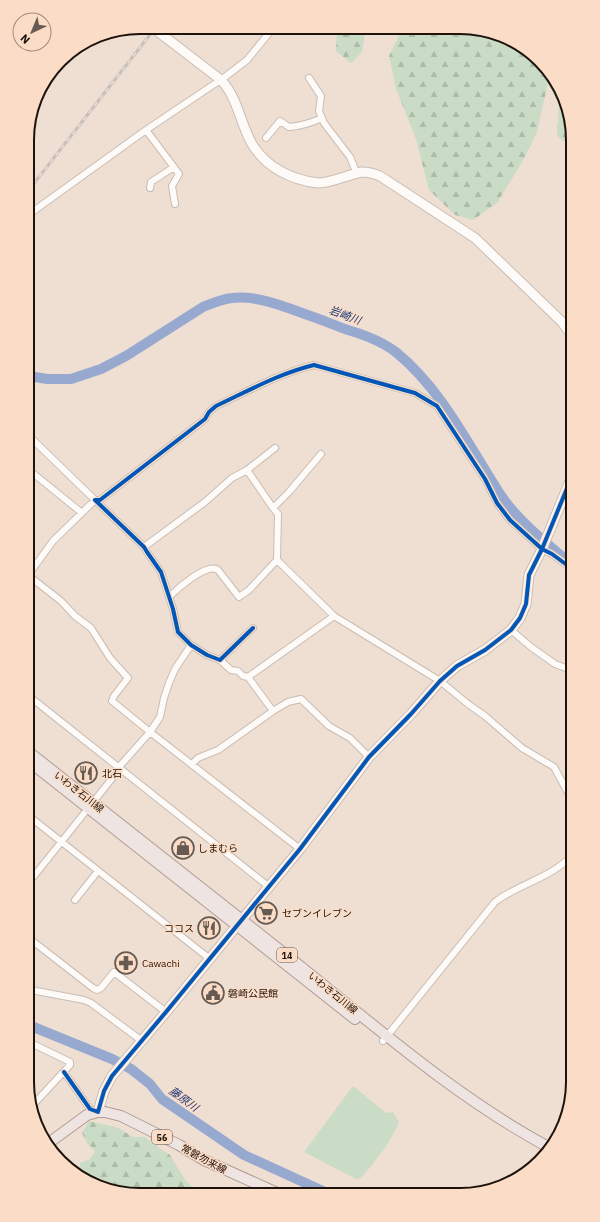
<svg xmlns="http://www.w3.org/2000/svg" width="600" height="1222" font-family="'IBM Plex Sans','Noto Sans JP',sans-serif">
<style>
.green{fill:#cadcc5}
.forest{fill:url(#forest-firs)}
.lines{fill:none;stroke-linecap:round;stroke-linejoin:round}
.river{stroke:#98a9d0;stroke-width:10}
.street-casing{stroke:#c8bdb4;stroke-width:8}
.secondary-casing{stroke:#c8bdb4;stroke-width:11}
.primary-casing{stroke:#b19c94;stroke-width:12}
.street{stroke:#fdfaf8;stroke-width:6}
.secondary{stroke:#fdfaf8;stroke-width:9}
.primary{stroke:#eee4e1;stroke-width:10}
.rail-casing{stroke:#c4c0be;stroke-width:3}
.rail{stroke:#fbddc7;stroke-width:1.5;stroke-dasharray:4.5;stroke-linecap:butt}
.cycleway-casing{stroke:#fbddc7;stroke-width:6}
.cycleway{stroke:#0057b8;stroke-width:4}
.labels{text-anchor:middle;dominant-baseline:central;stroke-width:3;stroke-linejoin:round;paint-order:stroke}
.shield{fill:#fbddc7;stroke:#605043;stroke-width:1}
.shield-label{font-size:9px;font-weight:bold;fill:#1d130b}
.poi-label{font-size:10px;fill:#1d130b;stroke:#fbddc7;text-anchor:start}
.street-label{font-size:10px;fill:#1d130b;stroke:#fbddc7}
.water-label{font-size:11px;font-style:italic;fill:#14377e;stroke:#fbddc7}
.rim{fill:none;stroke:#1d130b;stroke-width:2}
</style>
<defs>
<pattern id="forest-firs" width="22" height="20" patternUnits="userSpaceOnUse"><rect width="22" height="20" fill="#cadcc5"/><path d="M5 1l3.5 6h-7zM16 11l3.5 6h-7z" fill="#adbca8"/></pattern>
</defs>
<rect width="100%" height="100%" fill="#efdfd3"/>
<path class="green" d="M353,1086L386,1113L393,1112L399,1122C390,1143 376,1161 361,1178L356,1179L304,1152Z"/>
<path class="forest" d="M337,28H366L362,52L351,63L336,51Z
M402,29H481L535,55L569,111V146L557,136L559,104L548,83L537,132L524,159L497,203L473,220L455,215L429,190L416,139L396,89L389,56Z
M89,1121L119,1128L133,1137H145L156,1146L170,1155L186,1181L198,1192L119,1193L74,1171L80,1168V1163L90,1159L95,1151L87,1143L82,1133Z"/>
<g class="lines">
<path class="river" d="M29,376L47,379H71L101,369L126,356L203,307C213,303 222,299 232,298C256,295 283,306 305,314C320,319 334,325 348,330C365,335 382,341 397,353C442,390 469,446 500,494C518,521 546,543 571,564
M31,1026L112,1059L131,1069L150,1084L162,1099L244,1155L325,1192"/>
<g class="street-casing">
<path id="street" d="M309,78L321,96L319,111L324,123L350,157L357,174
M146,130L179,174L172,186L175,204
M266,138L280,121L289,127C301,126 311,123 322,118
M150,188L151,182L174,167
M28,215L146,130L216,83L221,80L247,60L273,28
M29,436L95,500L53,541L29,574
M29,470L82,513
M247,470L273,508L289,492L321,454
M273,508L278,514L277,560L334,616L440,681L468,704L485,716L522,748L554,767L572,800
M144,547L205,502L232,478L247,470L275,448
M29,576L61,601L75,616L91,628L110,658L128,678L114,696L112,701L150,732L119,767L118,771L30,881
M169,597C177,589 207,562 218,570L239,597L249,590L277,560
M253,628L220,660L207,655L191,645L178,632L173,609L161,572L147,552L144,547L95,500H100L205,419L209,412L216,406C248,391 280,373 314,365L415,393L437,406L485,479L497,503L510,520L542,549L552,554L571,568
M511,630L531,647L555,664L571,670
M191,645L175,669L169,683L164,698L160,717L150,732L300,849
M248,677L334,616
M30,697L268,886
M273,711L288,702L301,699L329,726L350,738L369,757
M192,764L198,758L218,750L273,711L248,677L243,676L238,671L231,670L220,660
M30,817L210,959
M75,900L98,871
M30,939L93,988L97,990L101,988L114,972L166,1012
M31,990L84,1000L91,1003L142,1041
M383,1041L495,902C518,884 552,878 572,855
M31,1043L70,1062V1065L31,1107
M64,1072L90,1109L97,1112"/>
</g>
<g class="secondary-casing">
<path id="secondary" d="M152,27L221,80C238,98 240,123 252,144C266,167 291,180 318,183C328,184 350,174 362,172C368,172 375,174 380,176L475,238L562,322L570,333
M98,1112L104,1091L112,1076L166,1012L300,849L369,757L411,714L440,681L457,666L485,650L511,630L520,618L526,604L529,575L542,549L570,481"/>
</g>
<g class="primary-casing">
<path id="primary" d="M30,753C120,824 211,895 301,967C381,1031 459,1099 550,1148
M30,762L355,1019
M50,1142L87,1115L98,1112H105L121,1116L179,1145L204,1160L275,1192"/>
</g>
<use href="#street" class="street"/>
<use href="#secondary" class="secondary"/>
<use href="#primary" class="primary"/>
<g class="rail-casing">
<path id="rail" d="M28,191L156,27"/>
</g>
<use href="#rail" class="rail"/>
<g class="cycleway-casing">
<path id="cycleway" d="M253,628L220,660L207,655L191,645L178,632L173,609L161,572L147,552L144,547L95,500H100L205,419L209,412L216,406C248,391 280,373 314,365L415,393L437,406L485,479L497,503L510,520L542,549L552,554L571,568
M64,1072L90,1109L98,1112L104,1091L112,1076L166,1012L300,849L369,757L411,714L440,681L457,666L485,650L511,630L520,618L526,604L529,575L542,549L570,481"/>
</g>
<use href="#cycleway" class="cycleway"/>
</g>
<defs>
<g id="restaurant-ring" transform="scale(1.15)"><circle r="9.5" fill="#fbddc7" stroke="#665a51" stroke-width="1.5"/><path d="M-5-6h1v4h1v-4h1v4h1v-4h1v5L-1.5 .5V6h-2V.5L-5-1ZM5-6V6H3V1.5H1.5Q1.5-4 5-6Z" fill="#665a51"/></g>
<g id="shop-ring" transform="scale(1.15)"><circle r="9.5" fill="#fbddc7" stroke="#665a51" stroke-width="1.5"/><path d="M-5-2.5h2.3a2.7 3.5 0 0 1 5.4 0H5L5.5 6h-11ZM-1.5-2.5h3a1.5 2.3 0 0 0-3 0Z" fill="#665a51"/></g>
<g id="supermarket-ring" transform="scale(1.15)"><circle r="9.5" fill="#fbddc7" stroke="#665a51" stroke-width="1.5"/><path d="M-6-5.5h2.5l.6 2H6L4.5 2H-2.5L-4.4-4H-6ZM-1.5 3.2a1.3 1.3 0 1 0 .1 0ZM3 3.2a1.3 1.3 0 1 0 .1 0Z" fill="#665a51"/></g>
<g id="pharmacy-ring" transform="scale(1.15)"><circle r="9.5" fill="#fbddc7" stroke="#665a51" stroke-width="1.5"/><path d="M-2-6h4v4h4v4h-4v4h-4v-4h-4v-4h4Z" fill="#665a51"/></g>
<g id="civic-ring" transform="scale(1.15)"><circle r="9.5" fill="#fbddc7" stroke="#665a51" stroke-width="1.5"/><path d="M-.6-6.5H3V-4.5H.6V-3L4-1V1h2V6H-6V1h2V-1L-.6-3ZM-1.2 2.5V6h2.4V2.5Z" fill="#665a51"/></g>
</defs>
<g fill-rule="evenodd">
<use href="#restaurant-ring" x="86" y="773"/>
<use href="#shop-ring" x="183" y="848"/>
<use href="#supermarket-ring" x="266" y="913"/>
<use href="#restaurant-ring" x="209" y="928"/>
<use href="#pharmacy-ring" x="126" y="963"/>
<use href="#civic-ring" x="213" y="993"/>
</g>
<g class="labels">
<g class="shield">
<rect x="277" y="948" width="20" height="14" rx="3"/>
<rect x="152" y="1130" width="20" height="14" rx="3"/>
</g>
<g class="shield-label">
<text x="287" y="955">14</text>
<text x="162" y="1137">56</text>
</g>
<g class="poi-label">
<text x="102" y="773">北石</text>
<text x="198" y="848">しまむら</text>
<text x="282" y="913">セブンイレブン</text>
<text x="194" y="928" text-anchor="end">ココス</text>
<text x="142" y="963">Cawachi</text>
<text x="228" y="993">磐崎公民館</text>
</g>
<g class="street-label">
<text transform="translate(79 792) rotate(38)">いわき石川線</text>
<text transform="translate(333 993) rotate(39)">いわき石川線</text>
<text transform="translate(204 1159) rotate(28)">常磐勿来線</text>
</g>
<g class="water-label">
<text transform="translate(345 315) rotate(20)">岩崎川</text>
<text transform="translate(184 1099) rotate(36)">藤原川</text>
</g>
</g>
<path d="M0 0H600V1222H0ZM140 34H460A106 106 0 0 1 566 140V1082A106 106 0 0 1 460 1188H140A106 106 0 0 1 34 1082V140A106 106 0 0 1 140 34Z" fill="#fbddc7" fill-rule="evenodd"/>
<path class="rim" d="M140 34H460A106 106 0 0 1 566 140V1082A106 106 0 0 1 460 1188H140A106 106 0 0 1 34 1082V140A106 106 0 0 1 140 34Z"/>
<g transform="translate(32 32) rotate(224)"><circle r="19" fill="#fbddc7" stroke="#a28c7c"/>
<path d="M0-3L7 15L0 10L-7 15Z" fill="#665a51"/>
<text y="-6" font-size="11" font-weight="bold" text-anchor="middle" fill="#1d130b">N</text>
</g>
</svg>
